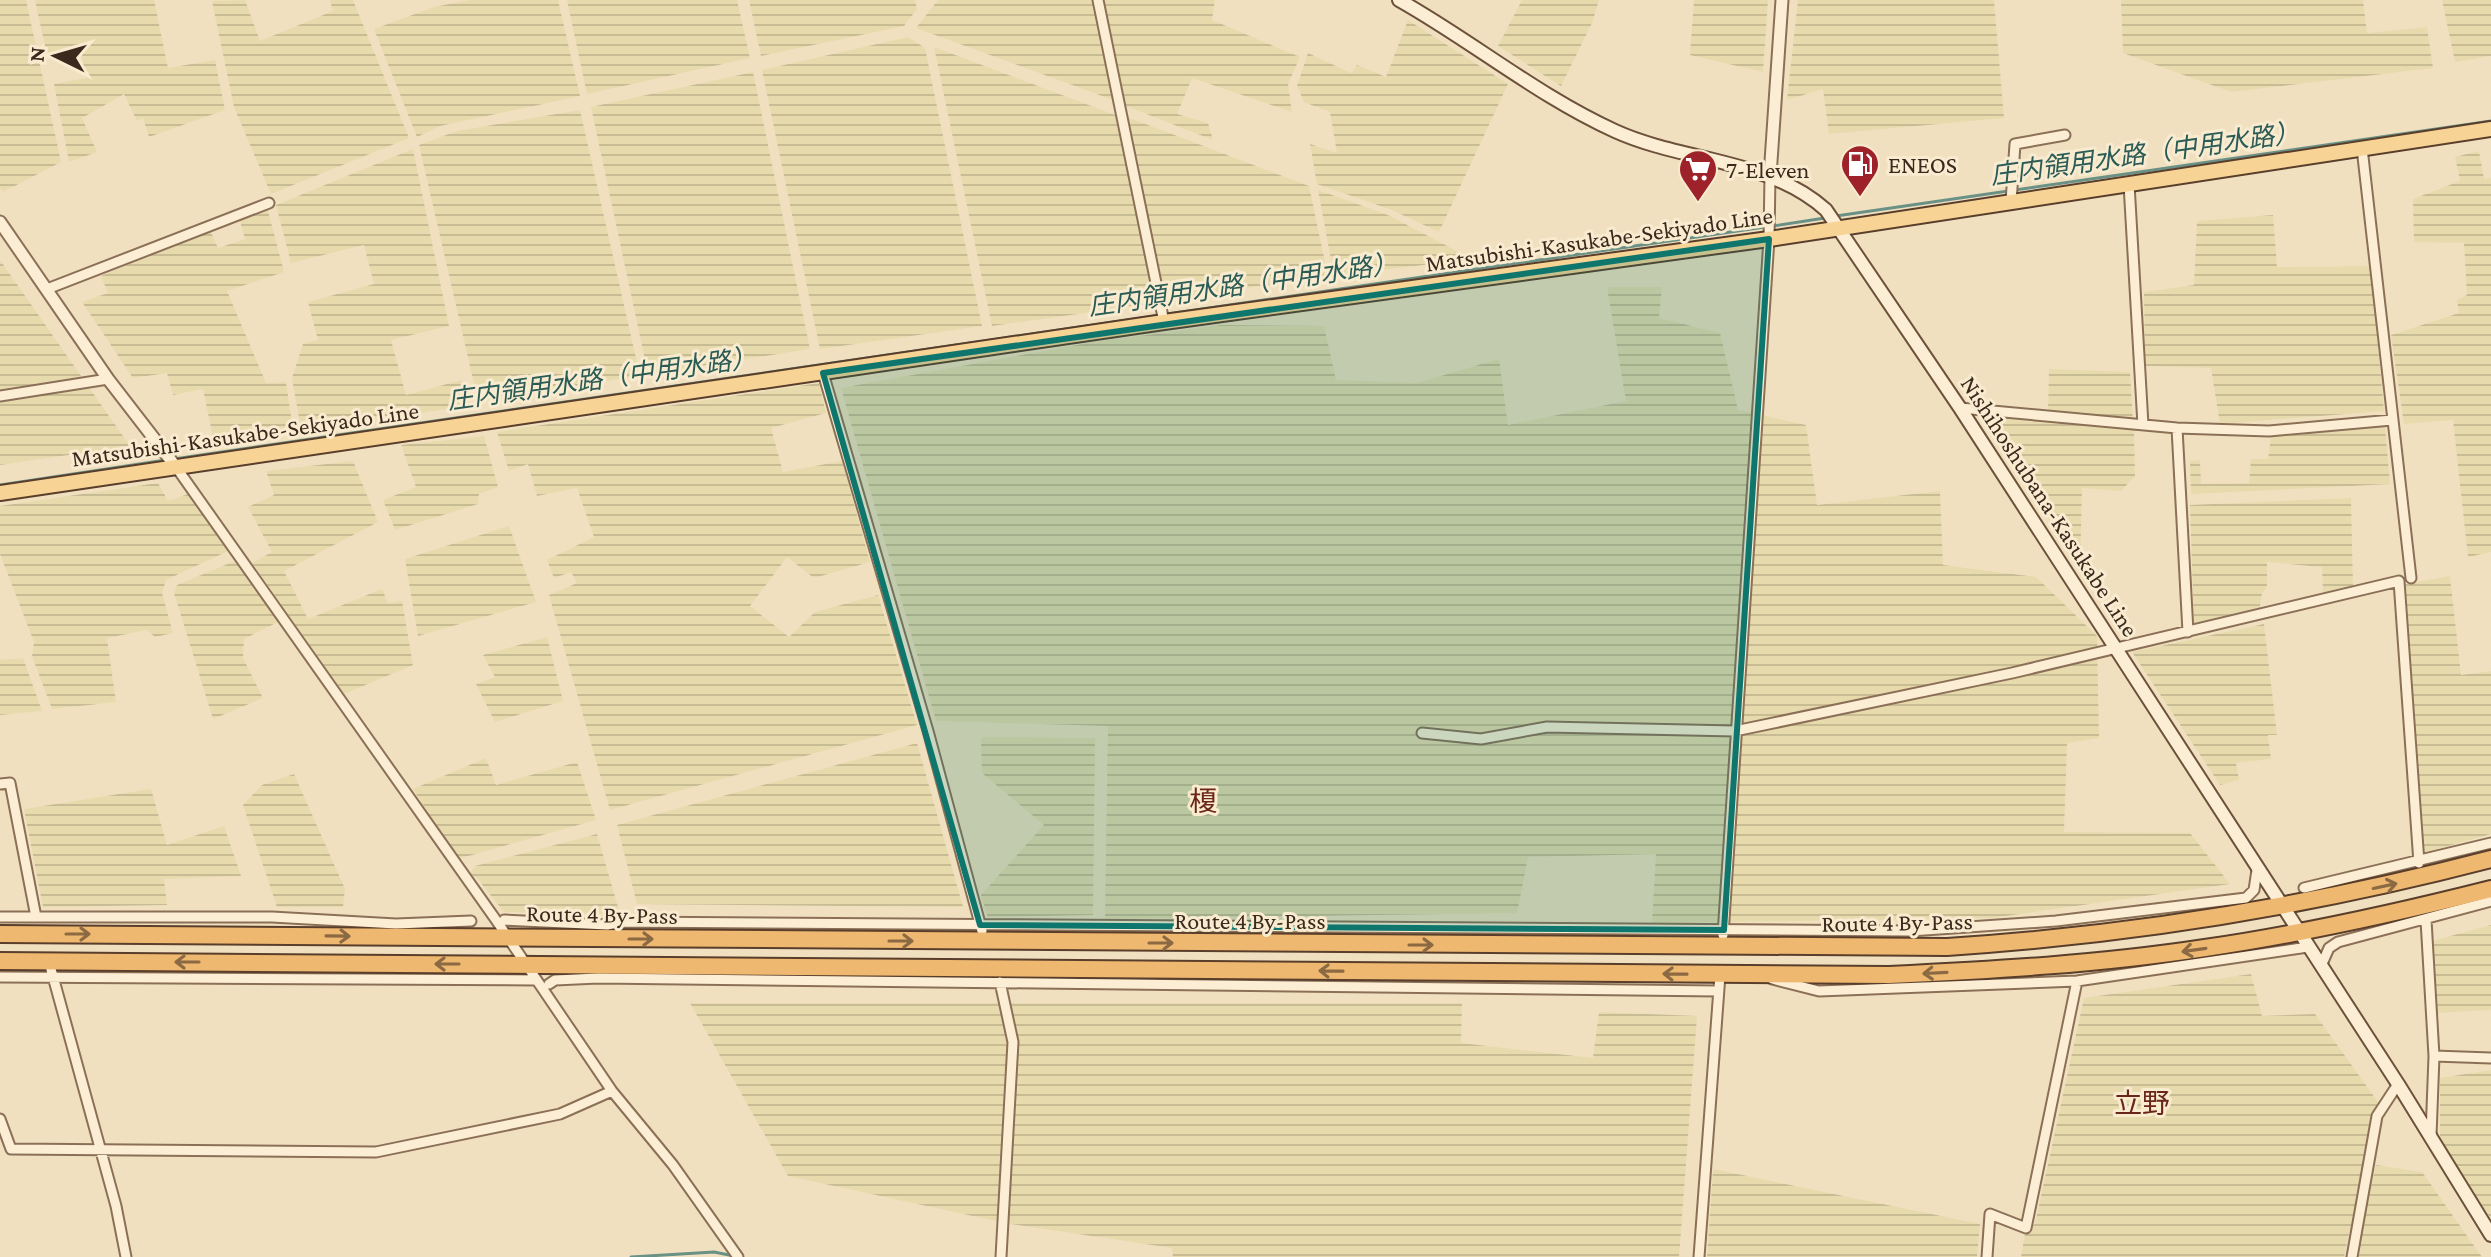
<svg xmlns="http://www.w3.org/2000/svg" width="2491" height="1257" font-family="'Crimson Pro','Noto Sans JP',serif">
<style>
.farmland{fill:url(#farmland-rules)}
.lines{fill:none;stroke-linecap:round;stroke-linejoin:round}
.stream{stroke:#6a9186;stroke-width:3}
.minor-casing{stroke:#8b7057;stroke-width:13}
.tertiary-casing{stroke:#8b7057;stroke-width:15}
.secondary-casing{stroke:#6d513a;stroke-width:16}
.primary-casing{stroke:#593e2b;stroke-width:18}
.trunk-casing{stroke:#593e2b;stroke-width:20}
.minor{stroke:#fbeed4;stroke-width:9}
.tertiary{stroke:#fbeed4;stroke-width:11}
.secondary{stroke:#fbeed4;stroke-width:12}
.primary{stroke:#f7d495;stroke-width:14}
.trunk{stroke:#eeb870;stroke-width:16}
.oneway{stroke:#8b6942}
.marked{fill:#0f766e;fill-opacity:0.2;stroke:#0f766e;stroke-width:6;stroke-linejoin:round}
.labels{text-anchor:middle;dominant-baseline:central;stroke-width:6;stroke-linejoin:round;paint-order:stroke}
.poi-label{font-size:24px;fill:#3a291c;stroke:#f8ebd0;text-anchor:start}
.street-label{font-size:24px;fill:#3a291c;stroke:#f8ebd0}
.water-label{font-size:26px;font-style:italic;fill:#2a5b55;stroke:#f8ebd0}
.quarter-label{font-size:28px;fill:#692619;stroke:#f8ebd0}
</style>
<defs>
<pattern id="farmland-rules" width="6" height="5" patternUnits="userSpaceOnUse" patternTransform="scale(2)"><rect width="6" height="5" fill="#e7dbad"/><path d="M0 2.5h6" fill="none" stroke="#c7bc94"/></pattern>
</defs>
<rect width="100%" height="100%" fill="#f1e0c0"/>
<path class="farmland" d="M0,0H26L61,162L3,192L0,188Z
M35,0H154L168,68L215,60L225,110L149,137L143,118L137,121L124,94L82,118L97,152L69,162L54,84L86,78L80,48L47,55Z
M245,0L260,41L333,11L330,0H353L409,138L271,194L234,107L212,1Z
M470,0H558L580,96L440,126L417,137L374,29L434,7Z
M567,0H737L750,58L587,94Z
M749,0H915L917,9L904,26L761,56Z
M938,0H1094L1113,100L916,28Z
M1104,0H1215L1212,20L1300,57L1288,84L1292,112L1192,78L1177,114L1208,123L1213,140L1126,106Z
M1522,0H1599L1592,23L1561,86L1498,46Z
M1694,0H1768L1763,72L1690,55Z
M1798,0H1994L2004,118L1829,134L1823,89L1787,100Z
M2121,0H2363L2367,33L2427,27L2433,68L2231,92L2123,53Z
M2442,0H2491V56L2455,62Z
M1408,20L1508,84L1439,232L1392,210L1317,184L1310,144L1337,153L1330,112L1304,102L1297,86L1308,53L1351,73L1357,65L1386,77Z
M908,37L925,48L982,326L820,349L762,70Z
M934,47L1118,116L1156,303L992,326Z
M753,72L810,349L648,374L591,107Z
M580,110L640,376L478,401L419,145L457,131Z
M1127,117L1309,186L1328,276L1165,300Z
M413,149L449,326L391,340L406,395L462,380L470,406L301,429L292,378L303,344L318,340L308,302L374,284L364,245L291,263L276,205Z
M2479,151L2484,179L2491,178V552L2468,557L2453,420L2404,424L2391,335L2459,313L2457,300L2467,295L2464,243L2414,242L2413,199L2460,181L2455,157Z
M1318,190L1388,215L1472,259L1334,276Z
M267,207L284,272L227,291L266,383L286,382L293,430L214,442L203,389L173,395L167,373L133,378L82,302L108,293L101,276L210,230L218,248L245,239L239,217Z
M2273,215L2277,267L2371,266L2384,411L2220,424L2211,368L2145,366L2144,292L2194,285L2197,221Z
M0,260L130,446L0,465Z
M1607,287H1662L1659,318L1720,333L1738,410L1806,425L1817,505L1940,491L1943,565L2036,577L2097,636L2099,738L2067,743L2064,832L2190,833L2230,884L1991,918L1652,923L1656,854L1528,857L1517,913L1105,919L1108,726L936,721L841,388L1088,343L1221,325L1324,326L1336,380L1417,383L1499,359L1508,425L1626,401Z
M2049,369L2130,372L2133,423L2048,411Z
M819,383L826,413L771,428L783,472L842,461L870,562L814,578L787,557L750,606L789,637L815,612L878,595L917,725L610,810L549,595L577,583L571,572L554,578L547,560L594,537L577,488L537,496L528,464L509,471L497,432Z
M1983,414L2134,430L2135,476L2121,491L2082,488L2080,569Z
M2385,427L2390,484L2191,494L2190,461L2200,460L2201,484L2249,483L2251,459H2268L2271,437Z
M484,436L498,487L479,494L478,504L395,530L383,500L416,487L401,445Z
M353,461L378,522L284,571L308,619L382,589L388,603L402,601L413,665L344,694L252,563L272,552L248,507L274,495L266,471Z
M158,483L168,501L188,494L228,551L166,580L162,593L173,633L155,637L147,630L107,638L116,702L52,709L32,656L34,642L0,554V506Z
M2351,498L2353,586L2323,594L2322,567L2267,562V587L2262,593L2259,612L2194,627L2190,505Z
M509,526L536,602L418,636L405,559Z
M237,560L278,622L244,639L243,658L263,698L213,719L174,593L177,585Z
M2450,576L2461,675L2491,671V834L2423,853L2405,584Z
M2264,624L2277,735H2268L2271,759L2236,763L2239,780L2220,785L2132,652Z
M547,637L563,701L495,722L476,684L495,677L483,655Z
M23,658L42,711L0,715V660Z
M981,737L1095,738L1093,915L988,917L981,895L1044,825L982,773Z
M917,743L963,907L637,904L617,825Z
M486,758L496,785L577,762L596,820L458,859L413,789Z
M294,774L345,889L343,907H277L243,805L262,785Z
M151,789L167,845L224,826L241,876L164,879L167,905L43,907L24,809Z
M597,834L620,914L504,912L477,878L470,874L475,866Z
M2491,925V1010L2436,1013L2432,941Z
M2251,974L2262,1016L2315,1014L2378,1102L2344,1257H2021L2026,1228L2035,1224L2084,998Z
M690,1003H1462L1461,1043L1593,1058L1599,1012L1697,1016L1679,1257H1173L1172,1248L1005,1223L788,1176Z
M2491,1070V1219L2440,1141V1078Z
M2376,1165L2422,1172L2482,1257H2354Z
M1713,1169L1980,1224L1977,1257H1707Z"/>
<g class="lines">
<path class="stream" d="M1836,216L2491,121
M1773,226L1825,218
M174,459L1765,227
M0,485L166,460
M631,1257L714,1252L734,1256"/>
<g class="minor-casing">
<path id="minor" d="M1098,0L1164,322
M2362,148L2411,578
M2129,184L2143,425
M2011,202L2015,144L2065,135
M47,289L269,203
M823,373L928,731L982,931
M0,396L108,379
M1960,408L2177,428L2269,431L2392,420
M2177,428L2188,632
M176,467L496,920L612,1091L673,1165L738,1257
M1422,733L1481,739L1547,727L1735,731L2012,673L2399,581L2419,863
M0,784L10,783L36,917
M2304,888L2491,843
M0,917H272L396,924L471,921
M504,920L607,925L623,922L1910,931L2056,921L2246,898L2254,890L2257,870
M2426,920L2434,1056L2431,1136
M1723,935L1769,239L1770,176
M49,962L116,1206L126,1257
M2321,966L2329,948L2338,942L2491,901
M0,977L535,980
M1772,979L1819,991L2077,981L2308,947
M1000,982L1013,1042L1001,1257
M549,984L555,980L598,978L1718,991
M2434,1056L2491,1058
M0,1119L11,1149L376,1152L560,1114L612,1091
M1699,1257L1720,975
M1987,1257L1990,1214L2026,1228L2077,981
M2352,1257L2377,1116L2398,1084"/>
</g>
<g class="tertiary-casing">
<path id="tertiary" d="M1770,176L1782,0
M0,222L108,379L176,467"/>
</g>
<g class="secondary-casing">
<path id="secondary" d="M1399,0C1472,41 1538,96 1615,131C1683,162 1768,158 1826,210L1960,408L2398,1084L2491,1235"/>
</g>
<g class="primary-casing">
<path id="primary" d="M0,493L1164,322L1769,239L2491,129"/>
</g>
<g class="trunk-casing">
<path id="trunk" d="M0,934L1947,947C2132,935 2311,906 2491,859
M0,961L1889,975C1994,970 2100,964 2205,948C2301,934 2396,913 2491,889"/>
</g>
<use href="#minor" class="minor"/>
<use href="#tertiary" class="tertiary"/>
<use href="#secondary" class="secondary"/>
<use href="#primary" class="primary"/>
<use href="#trunk" class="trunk"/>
</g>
<defs><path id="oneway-shaft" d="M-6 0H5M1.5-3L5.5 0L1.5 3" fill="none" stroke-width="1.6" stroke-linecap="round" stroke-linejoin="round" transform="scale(2)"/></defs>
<g class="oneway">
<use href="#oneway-shaft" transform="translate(2385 886) rotate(-12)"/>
<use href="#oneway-shaft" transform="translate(78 934)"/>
<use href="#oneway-shaft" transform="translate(338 936) rotate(1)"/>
<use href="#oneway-shaft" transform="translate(641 939)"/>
<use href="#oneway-shaft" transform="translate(901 941)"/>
<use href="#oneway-shaft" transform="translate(1161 943)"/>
<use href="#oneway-shaft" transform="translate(1421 945)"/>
<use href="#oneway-shaft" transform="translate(2194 950) rotate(172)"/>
<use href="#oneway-shaft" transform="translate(187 962) rotate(-180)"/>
<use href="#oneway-shaft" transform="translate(447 964) rotate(-180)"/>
<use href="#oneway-shaft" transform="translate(1331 971) rotate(-179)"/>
<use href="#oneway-shaft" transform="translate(1935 973) rotate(177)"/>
<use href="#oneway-shaft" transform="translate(1675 974) rotate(-179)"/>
</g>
<path class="marked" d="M1769,239L1724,930L980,925L823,373Z"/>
<defs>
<g id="fuel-pin" transform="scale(2)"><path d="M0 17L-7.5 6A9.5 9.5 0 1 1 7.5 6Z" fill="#9e2229" stroke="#f8ebd0"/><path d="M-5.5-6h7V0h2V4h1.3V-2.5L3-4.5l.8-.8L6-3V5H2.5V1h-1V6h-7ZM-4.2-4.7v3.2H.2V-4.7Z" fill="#fff"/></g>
<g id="supermarket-pin" transform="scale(2)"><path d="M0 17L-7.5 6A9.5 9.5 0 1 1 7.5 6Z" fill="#9e2229" stroke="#f8ebd0"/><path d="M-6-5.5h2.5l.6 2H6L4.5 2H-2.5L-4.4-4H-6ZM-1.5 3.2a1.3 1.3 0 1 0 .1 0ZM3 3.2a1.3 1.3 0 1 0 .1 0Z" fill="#fff"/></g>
</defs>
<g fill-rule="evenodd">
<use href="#fuel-pin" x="1860" y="164"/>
<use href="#supermarket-pin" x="1698" y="169"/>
</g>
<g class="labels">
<g class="poi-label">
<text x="1888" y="164">ENEOS</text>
<text x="1726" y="169">7-Eleven</text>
</g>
<g class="street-label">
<text transform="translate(1599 239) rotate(-8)">Matsubishi-Kasukabe-Sekiyado Line</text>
<text transform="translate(245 434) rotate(-8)">Matsubishi-Kasukabe-Sekiyado Line</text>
<text transform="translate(2050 506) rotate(57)">Nishihoshubana-Kasukabe Line</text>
<text transform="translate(602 914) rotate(1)">Route 4 By-Pass</text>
<text x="1250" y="920">Route 4 By-Pass</text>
<text transform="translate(1897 922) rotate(-1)">Route 4 By-Pass</text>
</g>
<g class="water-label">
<text transform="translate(2145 154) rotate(-8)">庄内領用水路（中用水路）</text>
<text transform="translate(1243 285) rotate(-8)">庄内領用水路（中用水路）</text>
<text transform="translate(602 379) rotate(-8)">庄内領用水路（中用水路）</text>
</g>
<g class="quarter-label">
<text x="1203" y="801">榎</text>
<text x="2142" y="1103">立野</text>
</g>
</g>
<g transform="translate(56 56) rotate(275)" stroke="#f8ebd0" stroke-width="6" paint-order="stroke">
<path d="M0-6L14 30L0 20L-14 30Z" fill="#3a291c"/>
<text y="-12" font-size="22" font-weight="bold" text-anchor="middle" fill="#3a291c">N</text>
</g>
</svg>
